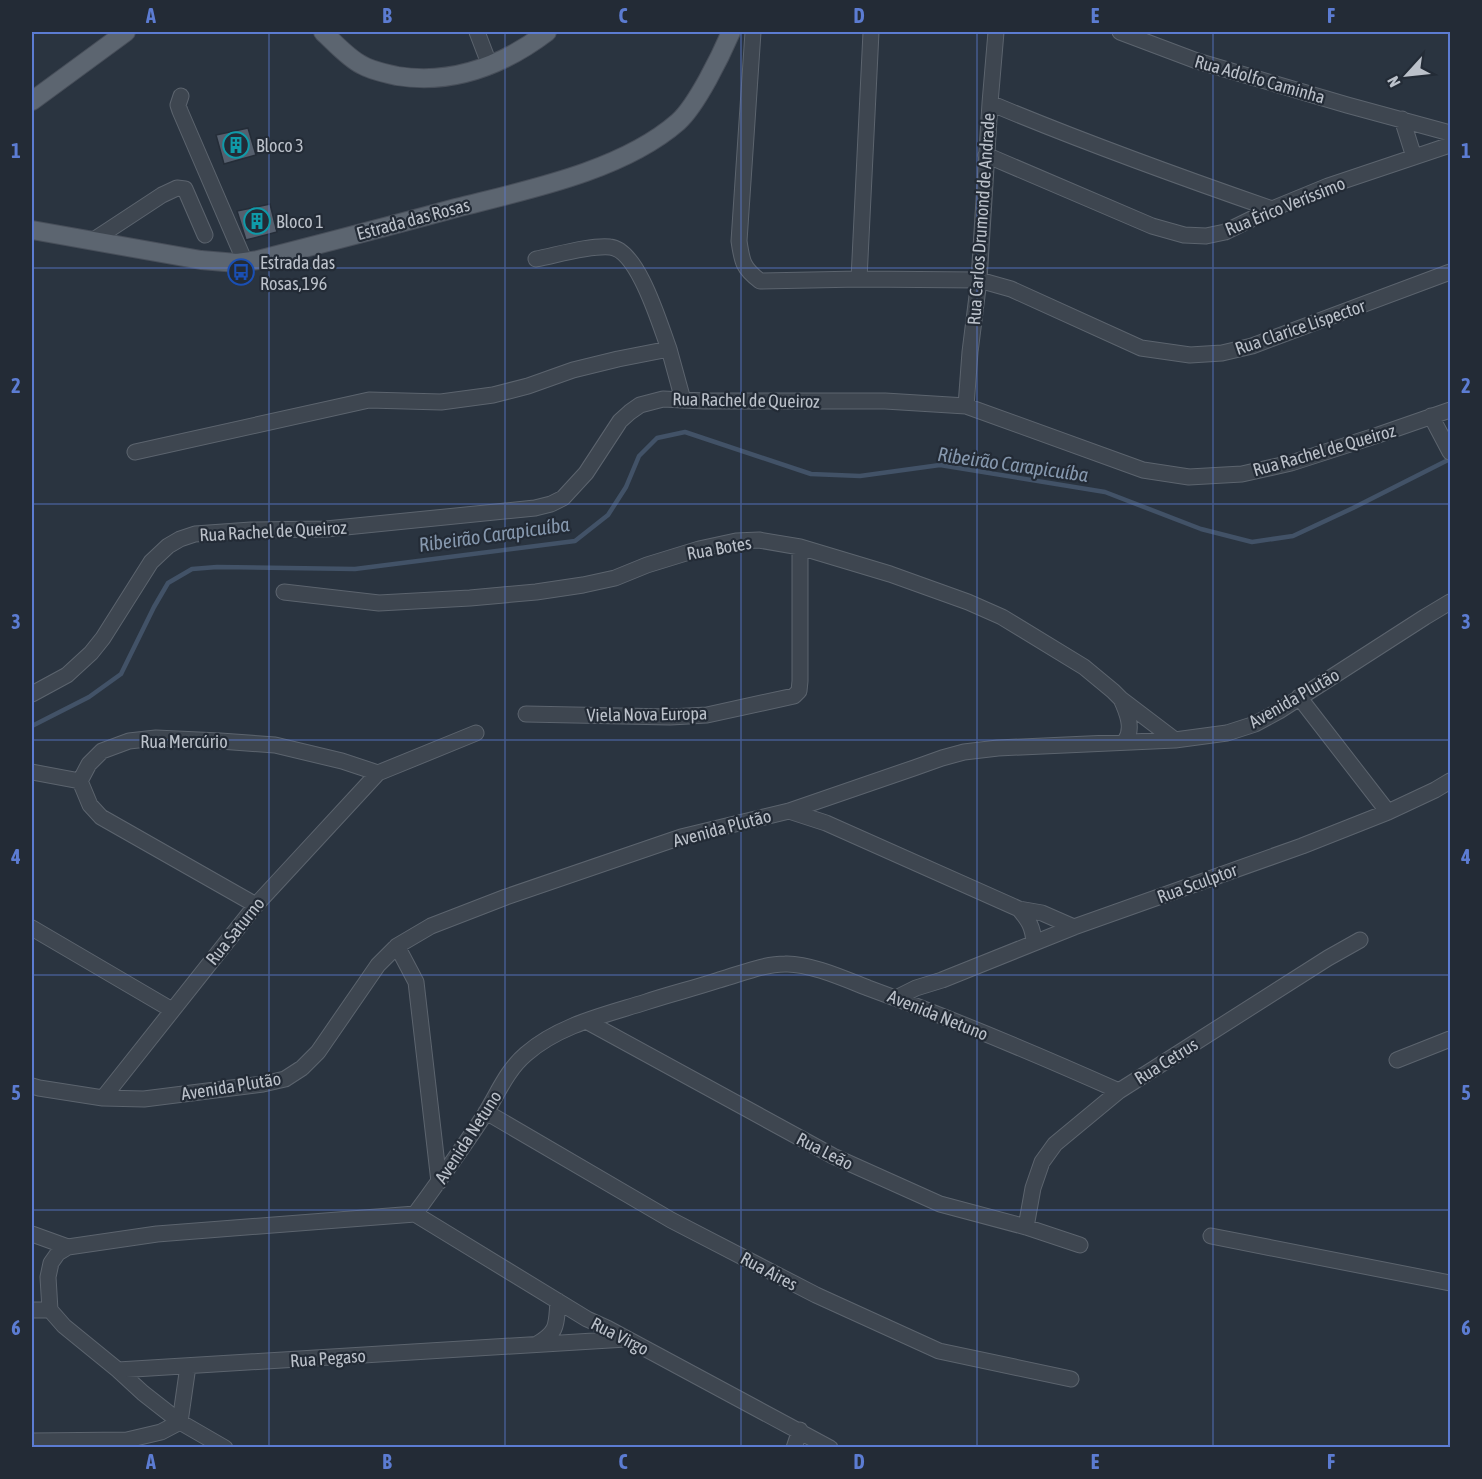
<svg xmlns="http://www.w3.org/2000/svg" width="1482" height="1479" font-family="'Asap Condensed',sans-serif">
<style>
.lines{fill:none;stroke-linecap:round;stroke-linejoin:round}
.stream{stroke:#425267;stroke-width:4.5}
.building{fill:#565f6d;stroke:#252d38;stroke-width:1.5}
.minor-casing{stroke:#5c646e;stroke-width:17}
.major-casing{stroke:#484f5a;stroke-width:20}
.minor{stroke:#3e4650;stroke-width:15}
.major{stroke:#5c6570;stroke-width:18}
.grid{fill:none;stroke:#5c7cd2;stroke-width:1.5;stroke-opacity:0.55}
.labels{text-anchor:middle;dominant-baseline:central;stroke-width:4.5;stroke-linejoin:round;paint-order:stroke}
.street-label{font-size:18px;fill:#bbc1ca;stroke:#232b36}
.poi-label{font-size:18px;fill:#bbc1ca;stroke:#232b36;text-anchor:start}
.water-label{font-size:20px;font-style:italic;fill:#8698ae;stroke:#232b36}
.neatline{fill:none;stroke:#5c7cd2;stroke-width:2}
.grid-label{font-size:20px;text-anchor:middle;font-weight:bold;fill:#5c7cd2}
</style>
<rect width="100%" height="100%" fill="#2a3440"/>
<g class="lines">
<path class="stream" d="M32,726L89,697L121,674L154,607L168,583L192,569L217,567L355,569L575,541L608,515L626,487L639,456L657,438L685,432L811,474L860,476L940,465L1105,492L1201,529L1252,542L1293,536L1353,508L1450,459"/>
</g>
<path class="building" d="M248,128L256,155L224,164L216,135Z
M270,204L277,232L246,240L237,211Z"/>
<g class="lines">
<g class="minor-casing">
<path id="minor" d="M477,32L490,66
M753,32L739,241C742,262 743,268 760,281L859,279L979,280L1011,289L1141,348L1190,355L1222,353L1252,346L1450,272
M1120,32L1197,61L1347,105L1450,133
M181,96L178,105L180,111L245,262
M990,103C1083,142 1177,176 1272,209
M1402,119L1414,157
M986,155L1152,226L1184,235L1206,236L1225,232L1272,209L1328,186L1450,145
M92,241L162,195L177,188L185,189L205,235
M536,259C557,255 590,245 610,247C638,249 660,325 669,349
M859,279L871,32
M966,406L970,352L979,280L990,103L996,32
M1431,416L1450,452
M135,452L369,400L441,402L493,395L528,386L573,370L618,359L669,349L683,400
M284,592L379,603L470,598L536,592L583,585L615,578L647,565L699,549L736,541L759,540L800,547L890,574L968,602L1002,617L1084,667L1113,691L1121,699L1175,740
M32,694L67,675L91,653L103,638L151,562L168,546L180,539L195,534L251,530L326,529L535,508L551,504L563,498L586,473L620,421L630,412L640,405L663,399L704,401H885L966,406L1143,470L1189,477L1242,474L1291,463L1378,435L1450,410
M1299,697L1388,812
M1121,699C1127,712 1134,729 1125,741
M526,714L670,717L707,715L794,696L799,691L800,681V547
M32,772L80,781
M789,811L826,823L1019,909L1042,913L1074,927
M256,905L101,817L90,805L80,781L89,764L102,751L129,741L156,738L220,741L275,745L342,761L378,773
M1019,909C1029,921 1033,927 1034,943
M32,928L172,1010
M397,946L416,982L439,1182
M896,998L916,988L942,980L1074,927L1302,846L1388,812L1435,790L1450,781
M586,1021L833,1156L940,1204L1026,1227L1080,1245
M1397,1060L1450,1039
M32,1086L39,1088L103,1098L144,1099L263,1084L285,1079L302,1068L318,1052L378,965L397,946L431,926L506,897L681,837L789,811L914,768L942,758L964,752L998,748L1175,740L1227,733L1255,724L1279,711L1425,617L1450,602
M103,1098L256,905L378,773L476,733
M486,1112L671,1220L816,1295L939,1351L1071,1379
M415,1214L587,1319L607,1328L830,1448
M1026,1227L1033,1188L1042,1162L1055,1144L1119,1091L1328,958L1360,940
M32,1234L68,1247
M1211,1236L1450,1283
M32,1310H50
M537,1344C559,1331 556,1324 558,1301
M118,1370L626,1339
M32,1441L127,1440L161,1432L180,1422L188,1366
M225,1448L180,1422L143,1393L118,1370L64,1326L50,1310L48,1277L51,1263L58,1253L68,1247L157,1234L415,1214C439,1181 463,1148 485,1114C498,1093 507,1070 526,1054C559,1025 605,1015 646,1002C670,994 695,988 719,980C741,974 763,964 785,964C809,963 845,979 868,988C953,1019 1036,1054 1119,1091
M794,1448L800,1430"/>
</g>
<g class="major-casing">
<path id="major" d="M323,32C334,42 348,58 362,65C372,71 385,73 397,76C453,85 502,66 547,32
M32,101L126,32
M32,230L201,260L237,263L258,260C324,243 390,226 456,208C527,190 622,171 678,122C697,105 721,55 731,32"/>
</g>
<use href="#minor" class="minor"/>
<use href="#major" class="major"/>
</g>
<path class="grid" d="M269,32V1448M505,32V1448M741,32V1448M977,32V1448M1213,32V1448M32,268H1450M32,504H1450M32,740H1450M32,975H1450M32,1210H1450"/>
<defs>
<g id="building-ring" transform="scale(1.35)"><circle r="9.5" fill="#232b36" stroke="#0f9aa8" stroke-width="1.5"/><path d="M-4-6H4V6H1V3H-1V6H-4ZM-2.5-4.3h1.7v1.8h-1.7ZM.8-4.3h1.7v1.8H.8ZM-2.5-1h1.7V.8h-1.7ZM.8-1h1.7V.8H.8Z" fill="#0f9aa8"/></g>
<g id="bus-ring" transform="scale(1.35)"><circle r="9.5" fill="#232b36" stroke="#1a4fb4" stroke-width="1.5"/><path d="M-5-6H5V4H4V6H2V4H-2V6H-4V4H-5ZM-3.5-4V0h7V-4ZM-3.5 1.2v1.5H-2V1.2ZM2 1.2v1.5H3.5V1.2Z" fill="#1a4fb4"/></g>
</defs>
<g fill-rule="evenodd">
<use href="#building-ring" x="236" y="145"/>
<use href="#building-ring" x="257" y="221"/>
<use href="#bus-ring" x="241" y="272"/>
</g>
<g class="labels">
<g class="street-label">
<text transform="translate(1260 79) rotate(16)">Rua Adolfo Caminha</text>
<text transform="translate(1285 206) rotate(-22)">Rua Érico Veríssimo</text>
<text transform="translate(413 219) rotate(-15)">Estrada das Rosas</text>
<text transform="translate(981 219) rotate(-86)">Rua Carlos Drumond de Andrade</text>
<text transform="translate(1300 327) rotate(-19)">Rua Clarice Lispector</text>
<text transform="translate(746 400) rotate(1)">Rua Rachel de Queiroz</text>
<text transform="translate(1324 450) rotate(-16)">Rua Rachel de Queiroz</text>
<text transform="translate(273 531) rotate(-3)">Rua Rachel de Queiroz</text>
<text transform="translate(719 548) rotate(-10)">Rua Botes</text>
<text transform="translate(1294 698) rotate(-30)">Avenida Plutão</text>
<text transform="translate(647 714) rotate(-1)">Viela Nova Europa</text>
<text x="184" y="741">Rua Mercúrio</text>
<text transform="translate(722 828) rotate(-15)">Avenida Plutão</text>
<text transform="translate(1197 883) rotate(-20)">Rua Sculptor</text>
<text transform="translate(235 931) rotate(-51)">Rua Saturno</text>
<text transform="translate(938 1015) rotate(22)">Avenida Netuno</text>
<text transform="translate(1166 1061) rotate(-32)">Rua Cetrus</text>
<text transform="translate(231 1086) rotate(-9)">Avenida Plutão</text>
<text transform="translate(468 1137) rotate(-57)">Avenida Netuno</text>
<text transform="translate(825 1151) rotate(27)">Rua Leão</text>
<text transform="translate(769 1271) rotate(28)">Rua Aires</text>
<text transform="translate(620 1336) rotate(27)">Rua Virgo</text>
<text transform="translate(328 1358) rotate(-4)">Rua Pegaso</text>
</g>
<g class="poi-label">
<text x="256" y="145">Bloco 3</text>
<text x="276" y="221">Bloco 1</text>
<text x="260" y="262">Estrada das<tspan x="260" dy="21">Rosas,196</tspan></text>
</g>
<g class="water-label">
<text transform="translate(1013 464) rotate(8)">Ribeirão Carapicuíba</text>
<text transform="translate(494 534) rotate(-8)">Ribeirão Carapicuíba</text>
</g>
</g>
<rect width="1482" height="1479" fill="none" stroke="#232b36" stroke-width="66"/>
<g transform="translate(1407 75) rotate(243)" stroke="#232b36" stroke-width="4.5" paint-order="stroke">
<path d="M0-4.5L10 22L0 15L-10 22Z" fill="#bbc1ca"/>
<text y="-9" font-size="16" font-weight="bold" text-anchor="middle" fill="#bbc1ca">N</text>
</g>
<rect x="33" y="33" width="1416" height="1413" class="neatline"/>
<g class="grid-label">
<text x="151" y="23">A</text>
<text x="387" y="23">B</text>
<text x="623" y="23">C</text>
<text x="859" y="23">D</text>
<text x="1095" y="23">E</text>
<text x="1331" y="23">F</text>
<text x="16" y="158">1</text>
<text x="1466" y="158">1</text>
<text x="16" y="393">2</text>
<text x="1466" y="393">2</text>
<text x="16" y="629">3</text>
<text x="1466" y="629">3</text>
<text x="16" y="864">4</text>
<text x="1466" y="864">4</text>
<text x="16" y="1100">5</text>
<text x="1466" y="1100">5</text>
<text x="16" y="1335">6</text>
<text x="1466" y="1335">6</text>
<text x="151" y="1469">A</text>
<text x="387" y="1469">B</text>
<text x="623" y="1469">C</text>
<text x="859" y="1469">D</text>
<text x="1095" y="1469">E</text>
<text x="1331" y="1469">F</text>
</g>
</svg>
